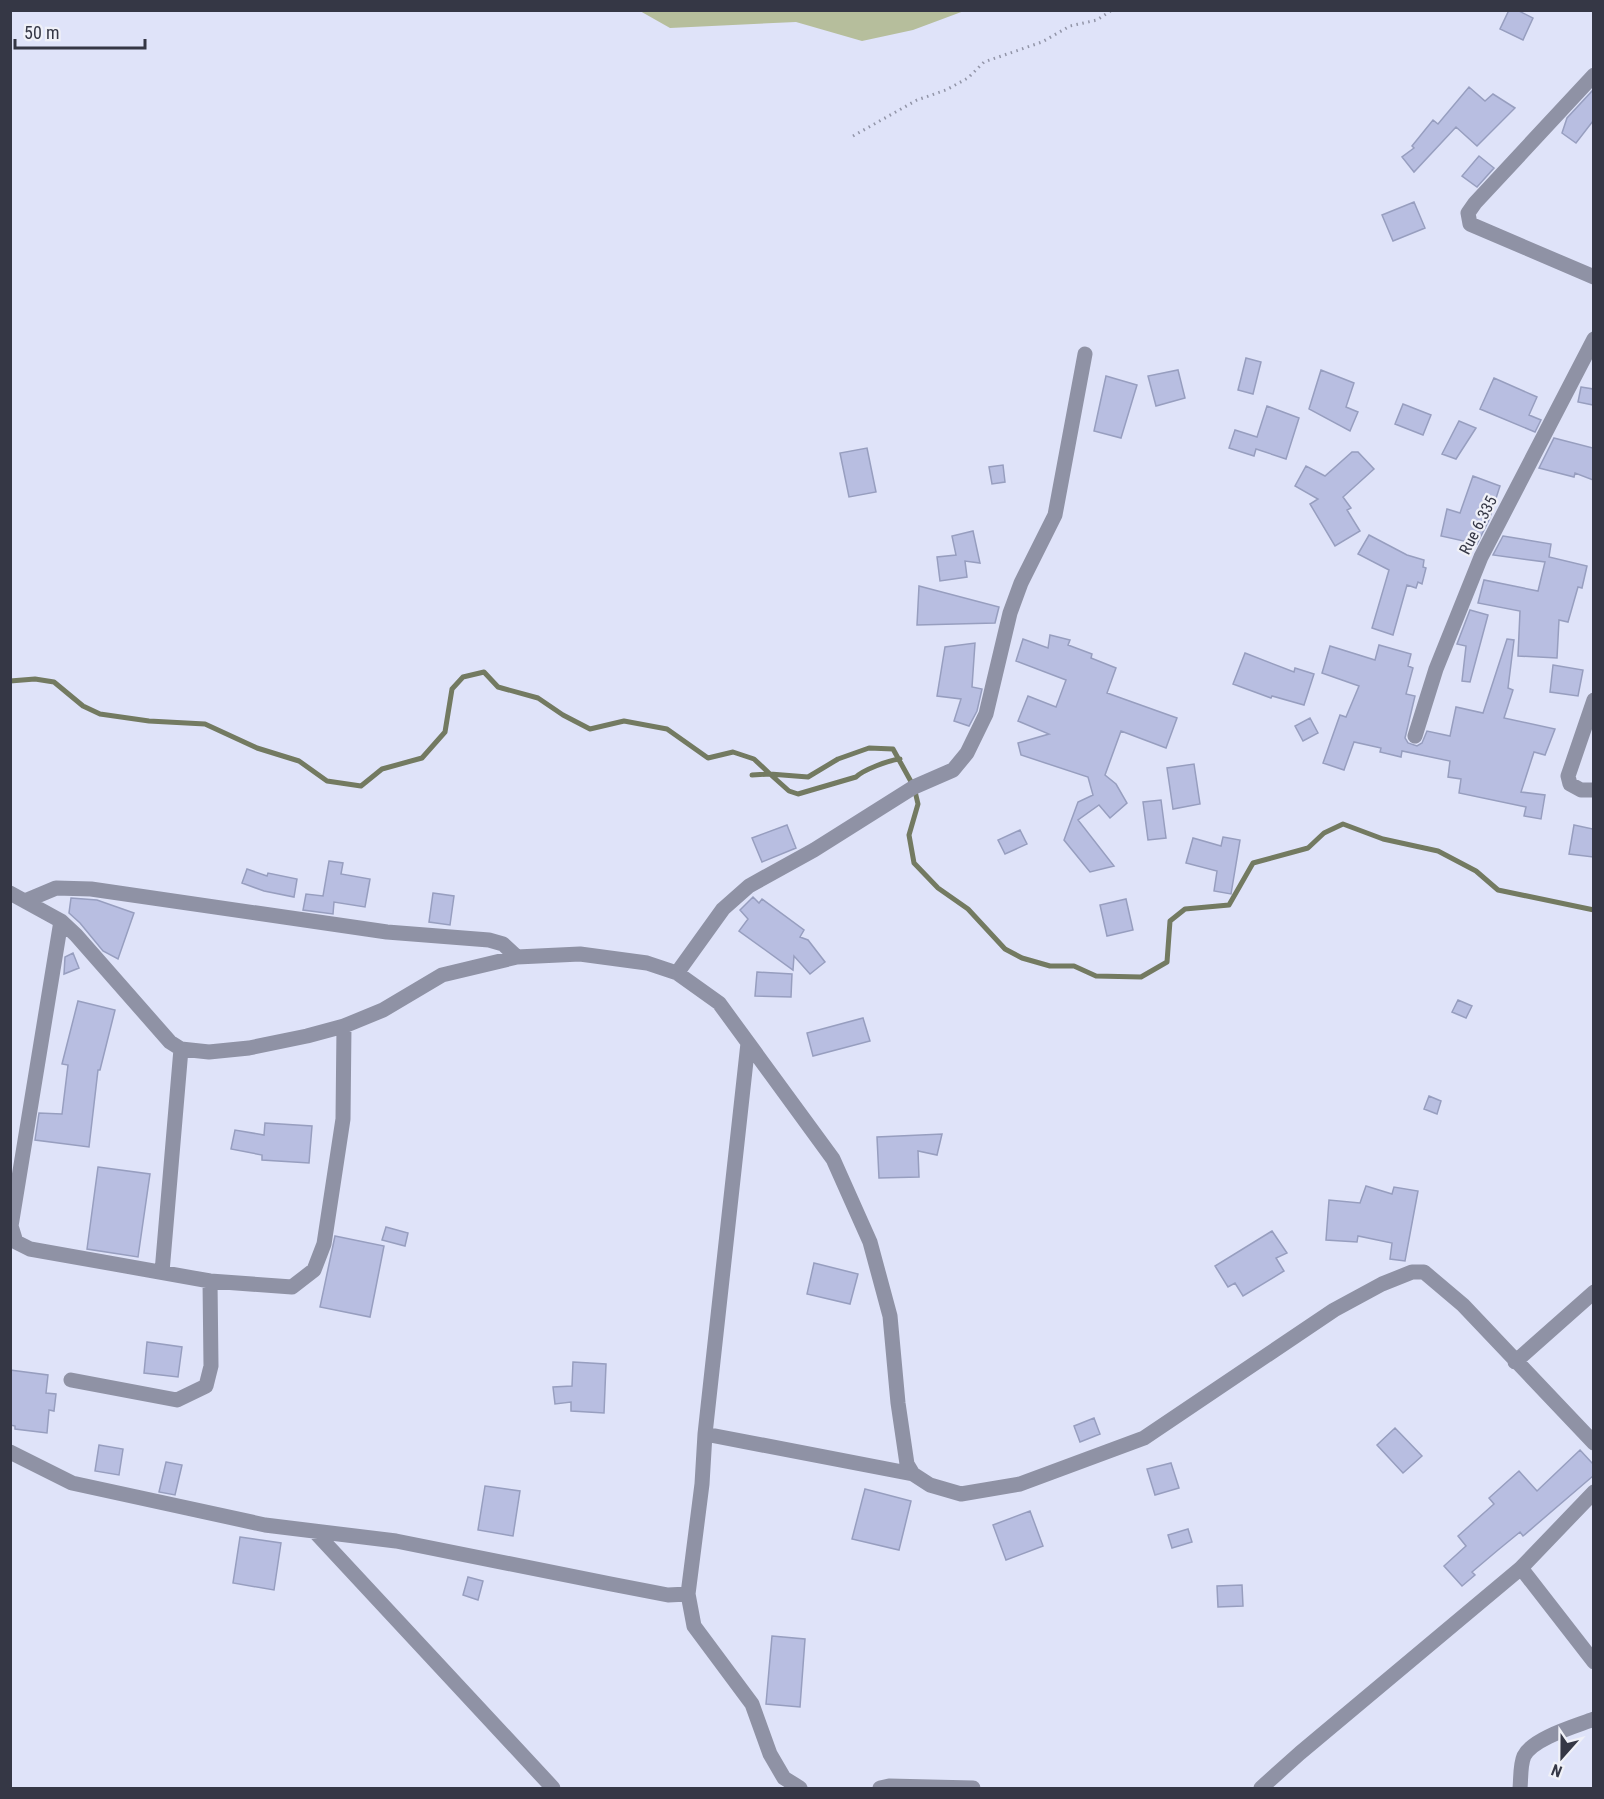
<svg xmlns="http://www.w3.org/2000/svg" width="1604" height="1799" font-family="'Roboto Condensed',sans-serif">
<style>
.green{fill:#b6be9c}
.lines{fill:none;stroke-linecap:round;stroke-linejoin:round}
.stream{stroke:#737a61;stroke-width:5}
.building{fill:#b8bee1;stroke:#979ebf;stroke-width:1.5}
.path{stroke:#9295a8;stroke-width:3;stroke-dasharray:1.5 4.5;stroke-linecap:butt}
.minor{stroke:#8f92a5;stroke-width:15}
.labels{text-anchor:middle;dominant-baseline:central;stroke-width:4.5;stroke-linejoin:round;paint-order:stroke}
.street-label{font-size:16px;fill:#353745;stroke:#f0f1f8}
</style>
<rect width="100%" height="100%" fill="#dfe3f9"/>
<path class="green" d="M640,11H964L913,30L862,41L796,22L670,28Z"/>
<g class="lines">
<path class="stream" d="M10,681L35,679L54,682L83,706L100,714L149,721L205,724L257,748L299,761L327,781L361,786L382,769L422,758L445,732L452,689L463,677L484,672L498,687L538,698L563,715L590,729L624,721L667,729L708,758L733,752L754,759L770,774L808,777L838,759L869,748L893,749L914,787L918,804L909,835L914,863L938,888L968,909L1005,949L1022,958L1050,966H1074L1096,976L1141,977L1167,962L1170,921L1185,909L1229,905L1253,863L1308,848L1324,833L1343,824L1383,839L1438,851L1476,871L1498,890L1594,910
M752,775L770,774L789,791L798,794L856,777C863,770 889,760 900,759"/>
</g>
<path class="building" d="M1509,10H1517L1533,18L1523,40L1500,29Z
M1469,87L1485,101L1493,94L1515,108L1477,146L1456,127L1414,172L1402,157L1414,148L1412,146L1433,120L1438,124Z
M1593,90V121L1576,143L1562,133L1567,118Z
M1479,156L1494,168L1477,187L1462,176Z
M1414,202L1425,228L1393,241L1382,215Z
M1246,358L1261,362L1253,394L1238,390Z
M1178,370L1185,398L1156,406L1148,376Z
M1321,370L1354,383L1346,407L1358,412L1350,431L1309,409Z
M1106,376L1137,385L1121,438L1094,431Z
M1494,378L1537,397L1529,415L1541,420L1535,432L1480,409Z
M1581,387L1593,389V405L1578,402Z
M1403,404L1431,415L1423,435L1395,424Z
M1267,406L1299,418L1286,459L1256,449L1254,456L1229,448L1235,430L1257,437Z
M1459,421L1476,428L1456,459L1442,454Z
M1554,438L1593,448V480L1575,473L1574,477L1539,468Z
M867,448L876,492L849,497L840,453Z
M1352,452H1358L1374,469L1343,497L1351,508L1347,510L1360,531L1335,546L1310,504L1318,499L1295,486L1306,466L1325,476Z
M1003,465L1005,482L992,484L989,467Z
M1473,476L1500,486L1489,520L1477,544L1441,536L1447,509L1460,513Z
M973,531L980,563L965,561L967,577L940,581L937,557L956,555L952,536Z
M1369,535L1407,555L1424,560L1423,567L1426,568L1422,584L1418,582L1416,588L1407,585L1393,635L1372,628L1389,570L1358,554Z
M1503,536L1551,544L1549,557L1587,566L1582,588L1578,587L1568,622L1559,620L1557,658L1518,656L1520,611L1478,603L1484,580L1538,591L1545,562L1493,555Z
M919,586L999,607L995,623L917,625Z
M1470,610L1488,615L1470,682L1462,681L1466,646L1457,644Z
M1050,635L1070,640L1068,645L1092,654L1091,658L1116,668L1107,693L1177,718L1166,748L1121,731L1105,775L1116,784L1127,803L1110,818L1099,805L1078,820L1114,866L1090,872L1064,840L1078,802L1093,795L1088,777L1021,755L1018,743L1049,734L1018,721L1028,696L1056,707L1066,680L1016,661L1023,639L1048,648Z
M1507,639L1514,640L1508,688L1513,690L1504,718L1555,729L1545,755L1534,752L1521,792L1545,795L1541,819L1524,816L1526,807L1459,793L1461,779L1448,777L1450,761L1402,751L1401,757L1380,752L1381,748L1354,742L1344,770L1323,763L1340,715L1346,717L1359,686L1322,673L1330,646L1375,660L1379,645L1411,654L1408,666L1413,668L1406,694L1415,696L1405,738L1408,743L1417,746L1422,743L1427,731L1450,736L1456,707L1483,713Z
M975,643L972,687L982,689L977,711L969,726L954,721L961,699L937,696L945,647Z
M1245,653L1294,672L1295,668L1314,674L1304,705L1272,696L1271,698L1233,684Z
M1553,665L1583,670L1578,696L1550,692Z
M1310,718L1318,733L1303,741L1295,726Z
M1194,764L1200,804L1173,809L1167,768Z
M1161,800L1166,838L1148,840L1143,802Z
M787,825L796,848L762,862L752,838Z
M1574,825L1593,829V857L1569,854Z
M1020,830L1027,844L1005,854L998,840Z
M1223,837L1240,840L1231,894L1214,891L1217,871L1186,863L1193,838L1221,846Z
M329,861L343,863L341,874L370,879L365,907L334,902L333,914L303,910L306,894L323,896Z
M247,869L267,876L268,873L297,879L294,897L264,891L242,883Z
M433,893L454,896L450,925L429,922Z
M753,897L759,903L762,899L804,930L800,937L808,940L825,962L810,974L794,956L793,970L739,931L748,919L740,910Z
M71,898L97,900L134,913L118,959L103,951L80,923L69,913Z
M1126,899L1133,930L1107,936L1100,905Z
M73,953L79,968L64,974L65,957Z
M757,972L792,974L791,997L755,996Z
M1458,1000L1472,1006L1466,1018L1452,1012Z
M78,1001L115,1010L100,1070H98L89,1147L35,1140L39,1113L62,1114L68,1065L62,1064Z
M863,1018L870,1041L813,1056L807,1033Z
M1429,1096L1441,1101L1437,1114L1424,1109Z
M265,1123L312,1126L309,1163L262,1160V1155L231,1149L235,1130L264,1135Z
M942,1134L937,1155L918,1151L919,1177L879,1178L877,1137Z
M98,1167L150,1174L138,1257L87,1249Z
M1366,1186L1392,1194L1394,1187L1418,1191L1405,1261L1390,1259L1392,1243L1358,1236L1357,1242L1326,1240L1329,1200L1360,1203Z
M386,1227L408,1233L405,1246L382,1240Z
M1272,1231L1287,1253L1276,1258L1284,1271L1243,1296L1235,1283L1228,1287L1215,1266Z
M335,1236L384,1246L370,1317L320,1307Z
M814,1263L858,1274L850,1304L807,1294Z
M147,1342L182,1347L178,1377L144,1373Z
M573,1362L606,1364L604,1413L571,1411V1402L555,1404L553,1387L572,1386Z
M10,1370L48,1375L46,1393L56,1394L54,1411L49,1410L47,1433L15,1429V1426L10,1425Z
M1094,1418L1100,1434L1080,1442L1074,1426Z
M1395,1428L1422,1456L1403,1473L1377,1445Z
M99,1445L123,1449L119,1475L95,1471Z
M1580,1450L1593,1464V1476L1523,1536L1520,1532L1498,1550L1472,1572L1475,1575L1462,1586L1444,1566L1466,1546L1458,1536L1494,1504L1489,1498L1519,1471L1537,1491Z
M166,1462L182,1465L175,1495L159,1492Z
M1171,1463L1179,1488L1155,1495L1147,1469Z
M485,1486L520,1491L513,1536L478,1530Z
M865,1489L911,1501L899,1550L852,1539Z
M1030,1511L1043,1546L1006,1560L993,1525Z
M1188,1529L1192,1542L1172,1548L1168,1535Z
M240,1537L281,1543L274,1590L233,1583Z
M468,1577L483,1581L478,1600L463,1595Z
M1242,1585L1243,1606L1218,1607L1217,1586Z
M772,1636L805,1639L800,1707L766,1704Z"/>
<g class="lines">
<path class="path" d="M853,136L917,100L946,90L968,78L984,62L1042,42L1070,26L1097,20L1112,10"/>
<path class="minor" d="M1594,75L1475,203L1468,213L1470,224L1594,277
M1594,700L1568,776L1570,784L1581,790H1594
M1415,736L1436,669L1481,557L1594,339
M10,893L61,921L76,935L170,1042L181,1049L209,1052L249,1048L307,1036L344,1026L383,1010L442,975L517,957L580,954L647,963L677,973L719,1003L833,1159L870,1242L890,1316L898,1403L907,1464L913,1474L930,1485L961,1494L1020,1484L1144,1438L1334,1310L1382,1284L1412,1272H1424L1463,1305L1594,1443
M25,901L56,888L91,889L387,932L489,940L503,944L517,957
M61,921L11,1226L16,1242L30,1249L210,1281L292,1287L314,1270L324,1244L343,1119L344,1026
M677,973L723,909L749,886L814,850L914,787L953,770L967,753L986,714L1010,613L1021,583L1055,515L1085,354
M162,1272L181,1049
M1515,1362L1594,1292
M71,1380L177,1400L206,1386L211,1366L210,1281
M705,1434L748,1043
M10,1452L72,1483L265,1525L396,1541L611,1584L668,1595L688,1594L694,1626L752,1704L770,1754L784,1778L800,1788
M1594,1492L1521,1568L1594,1662
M314,1531L553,1788
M688,1594L702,1484L705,1434L913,1474
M880,1788L889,1786L973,1788
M1261,1788L1300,1753L1521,1568
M1520,1788C1521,1779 1520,1765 1524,1756C1533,1738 1576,1726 1594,1719"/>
</g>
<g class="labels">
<g class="street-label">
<text transform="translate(1478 525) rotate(-63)">Rue 6.335</text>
</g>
</g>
<rect width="1604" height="1799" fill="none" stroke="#353745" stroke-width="24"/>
<g transform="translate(1562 1757) rotate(201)" stroke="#f0f1f8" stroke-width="4.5" paint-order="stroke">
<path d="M0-4.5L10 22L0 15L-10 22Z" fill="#353745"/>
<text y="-9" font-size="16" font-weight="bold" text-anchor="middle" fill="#353745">N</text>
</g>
<path d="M15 39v9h130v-9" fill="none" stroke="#353745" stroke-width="3"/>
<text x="24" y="39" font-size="18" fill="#353745" stroke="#f0f1f8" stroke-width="4.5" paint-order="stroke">50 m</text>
</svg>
